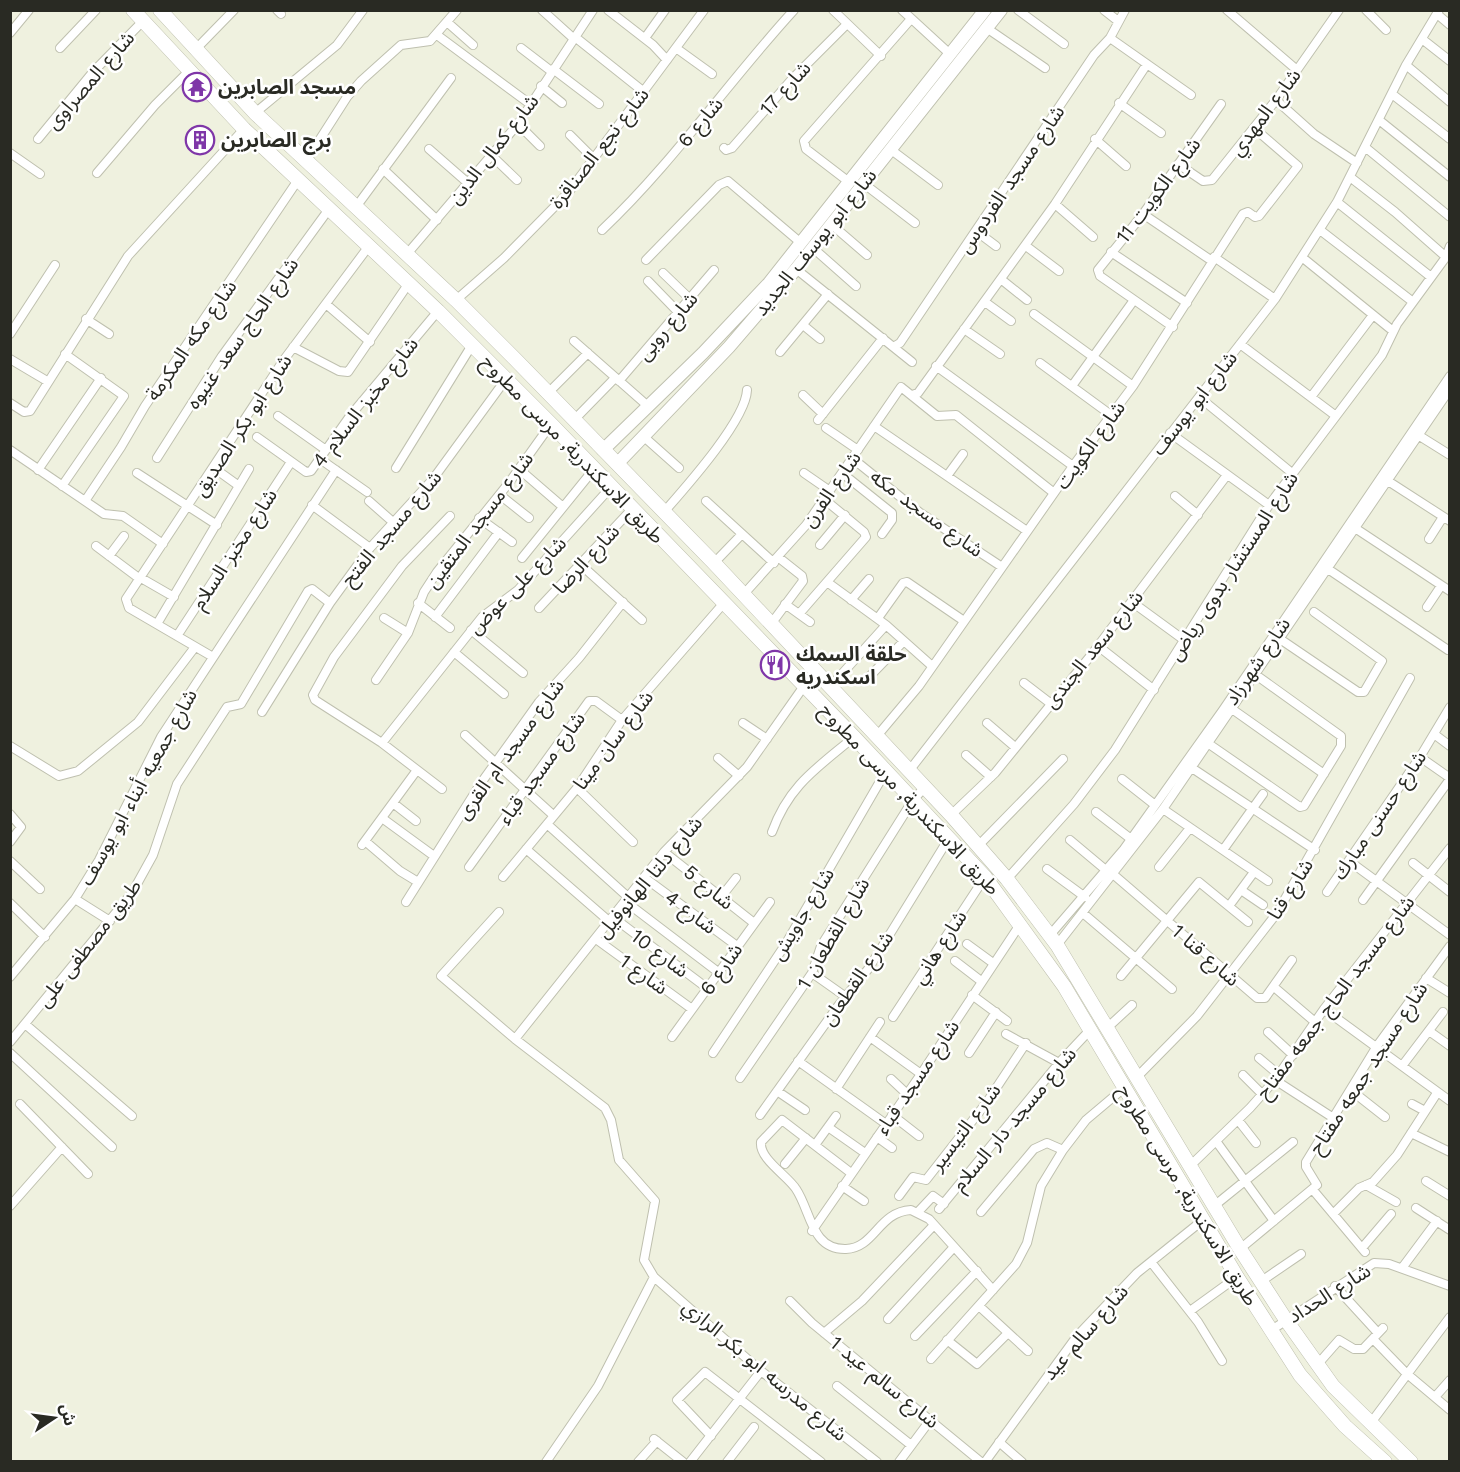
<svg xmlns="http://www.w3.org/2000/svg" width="1460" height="1472" font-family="'Work Sans','Noto Sans Arabic',sans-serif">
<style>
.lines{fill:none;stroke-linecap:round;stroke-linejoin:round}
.street-casing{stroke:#bfc0af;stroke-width:10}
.secondary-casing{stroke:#bfc0af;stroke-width:14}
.primary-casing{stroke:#bfc0af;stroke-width:15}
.street{stroke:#fff;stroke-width:8}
.secondary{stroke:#fff;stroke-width:12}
.primary{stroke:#fff;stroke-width:14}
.labels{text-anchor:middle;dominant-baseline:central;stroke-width:5;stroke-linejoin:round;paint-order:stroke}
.street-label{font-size:20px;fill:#292a23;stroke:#fff}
.poi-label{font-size:20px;font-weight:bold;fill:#292a23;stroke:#fff;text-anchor:start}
</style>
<rect width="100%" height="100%" fill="#eff1df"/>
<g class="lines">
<g class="street-casing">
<path id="street" d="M277,10L281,14
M542,10L573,38
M608,10L653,45L667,60
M833,10L881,56
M902,10L951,55
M1018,10L1064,44
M1104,10L1118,21
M1227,10L1297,70
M1366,10L1386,30
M1437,14L1450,25
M447,22L473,45
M988,29L1045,68
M10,33L29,10
M437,35L530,104
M575,37L644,92
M645,38L665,10
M1110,38L1191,95
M1422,39L1450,61
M60,48L96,10
M521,48L551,71
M676,48L712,74
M195,50L234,10
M1406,65L1450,102
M553,69L599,104
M541,86L562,103
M1392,94L1450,139
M1276,100L1314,134L1357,163
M1119,103L1161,133
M255,113L337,45L363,10
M1379,120L1450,177
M518,124L540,146
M570,135L595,160
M38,139L93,72L143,21
M1095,139L1126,166
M1365,147L1450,217
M724,148L726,150L732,148L793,78L847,24
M429,149L469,184
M890,149L938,185
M10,153L40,174
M492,156L517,180
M306,161L347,97L361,81L401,45L430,41L457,10
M1178,164L1203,181L1212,180L1276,100L1339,10
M383,169L437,220
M97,173L155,105L189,71
M1350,177L1395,212L1446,257
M849,182L806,149L804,141L911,19
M863,183L915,223
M1337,202L1431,277
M1055,204L1093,237
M356,207L451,78
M1143,214L1212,261
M831,224L867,255
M602,230C673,163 728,82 794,10
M1320,230L1413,302
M976,231L996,246
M1026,246L1059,271
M813,248L856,286
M1111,252L1187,303
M407,254L518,124L593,10
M1214,257L1275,299
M1303,258L1393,331
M646,260L719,185L728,181L801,243
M796,269L912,362
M663,273L690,299
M1002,280L1027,300
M648,281L678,312
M456,300L504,258L568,193L704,10
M985,302L1011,321
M326,304L370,342
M1034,314L1133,386
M86,319L109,334
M803,325L820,339
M1173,327L1100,276L1098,270L1143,214L1221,104
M964,329L1000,354
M10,334L55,265
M574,341L649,407
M1240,344L1336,416
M895,346L900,343L1094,55L1110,38L1125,10
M293,347L339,371L348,372L409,283
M780,352L828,294
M10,359L47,381
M1040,363L1111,415
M936,366L1073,466
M619,381L714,270
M1072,386L1134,300
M548,393L588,353
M803,395L823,414
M912,395L918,393L1055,204L1147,64
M1199,397L1292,473
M1311,397L1373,315
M10,403L24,412L30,411L128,256L244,129
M278,416L326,450
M574,420L615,378
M818,420L883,338
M874,426L1027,531
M826,428L858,450
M1170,433L1269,505
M1418,435L1450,455
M643,436L679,468
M257,437L306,472L311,471L350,416L438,311
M10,450L104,514L123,516L163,544
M157,458L222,356L329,209
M852,458L919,512L1002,567
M320,459L367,492
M214,468L239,486
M396,468L472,345
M519,469L563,507
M38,470L101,378
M137,473L217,525
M804,473L830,491
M842,473L892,513V520L882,534
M947,476L963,454
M1388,481L1450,521
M62,486L124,396L65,354
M500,495L529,518
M1175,496L1198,515
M85,501L121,447L145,406L298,180
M369,501L394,523
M706,501L774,563
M312,505L370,548
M664,512C685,488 746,420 747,390
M479,518L512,542
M1355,528L1450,591
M1429,539L1443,517
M820,545L845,515
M96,546L140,579
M109,556L124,536
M522,558L594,469
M714,563L742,534
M580,564L642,620
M1328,569L1448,650
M141,578L174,597
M827,582L886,625L932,666
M743,595L806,525L901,387L937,416L956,415L1054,493
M851,600L869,579
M1132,602L1184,640
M418,603L450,628
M785,604L810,622
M1427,607L1441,586
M539,608L632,509
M799,614L866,537L864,532L824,499
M435,617L499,532
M384,618L408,633
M878,618L903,583L907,582L964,621
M157,624L249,469
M771,624L803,581L802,576L778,557
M471,630L523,673
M177,636L291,462
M1280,639L1358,692H1364L1382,661L1314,612
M1098,646L1154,690
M454,652L504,694
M213,657L129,608L126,599L283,361L369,246
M869,677L904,641
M376,680L408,633L424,592L437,572L508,484L551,424
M1024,683L1050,703
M830,687L886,625
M1232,709L1324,774
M262,712L330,603L370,548L433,479L506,379
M743,723L767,739
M987,723L1015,747
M1434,734L1450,746
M465,735L553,815
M877,736L919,686L1073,466L1133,386L1243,214L1248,212L1255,217L1259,216L1298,166L1254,128
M382,743L482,617L518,590L611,487
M1209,744L1300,807L1304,806L1341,746V736L1256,675
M10,746L59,776L78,771L138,722L195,647
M966,755L991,777
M1420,757L1450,778
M718,758L739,776
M1192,768L1315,850
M909,771L1275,299L1337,202L1406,65L1439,10
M1122,779L1155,805
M577,788L633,842
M442,789L382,743L315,700L313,695L334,657L402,566L450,516
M393,803L416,821
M1163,809L1268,881
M1096,812L1131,839
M10,814L21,827L10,842
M951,815L995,773L1092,654L1227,475
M382,818L434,856
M547,824L629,898
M772,832C789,785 817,768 854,737
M1070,840L1107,871
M365,841L400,871L418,882
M362,845L417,770
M978,846L1063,759
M526,849L610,922
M1223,850L1263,794
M664,852L754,923
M10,861L40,889
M1349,861L1450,935
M1413,863L1450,892
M469,867L589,701H596L622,720
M1159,867L1190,828
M1047,869L1085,897
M1114,875L1257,998H1265L1292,960
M503,877L577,788L622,720L723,604
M645,878L737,946
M1007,879L1074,804L1115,750L1269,505L1382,355L1397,324L1446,257L1450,246
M1241,890L1263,905
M1327,892L1420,757L1450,707
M721,897L736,878
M75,899L110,921
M1363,900L1450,779
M406,902L481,783L539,702L579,658L623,602
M626,902L718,972
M10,903L45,937
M1229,906L1254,872
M499,912L441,976L515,1039L605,1108L611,1120L619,1160L655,1201L644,1260L654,1277L761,1371L877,1462
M1084,914L1172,989
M614,918L707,988
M1050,935L1124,849L1223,710L1450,376
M596,939L692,1009
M967,944L993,963
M1057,945L1163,809L1450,389
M955,961L981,981
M812,973L846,997
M1121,976L1199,882L1248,922
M10,977L75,899L99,860L161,737L336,470
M1426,978L1450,993
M1274,987L1315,1022
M972,995L1007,1021
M1324,1009L1450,1101
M893,1017L985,877
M25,1024L132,1116
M1107,1028L1132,1005
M1429,1031L1450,1046
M1268,1032L1293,1055
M1006,1034L1059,1063
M672,1037L770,902
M870,1037L921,1074
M515,1039L664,852L747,767L804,686
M10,1042L132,893L153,855L177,784L227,707L241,704L308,591L312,589L330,603
M10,1053L112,1147
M713,1053L785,945L886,771
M969,1053L996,1012
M1259,1058L1279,1075
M798,1061L886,1124
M1402,1066L1443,1012
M1243,1075L1263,1095
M1137,1077L1197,1016L1277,913L1410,678
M740,1078L812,973L821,946L913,800L925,787
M891,1079L907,1094
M1275,1080L1335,1119
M836,1089L880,1022
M777,1091L805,1110
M1352,1091L1385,1117
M20,1104L88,1174
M1412,1104L1425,1111
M760,1115L838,1006L869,968L949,838
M892,1115L919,1136
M1238,1120L1256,1143
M828,1127L865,1153
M1411,1133L1450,1152
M877,1137L892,1148
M1216,1141L1274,1221
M815,1145L836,1116
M785,1164L806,1138
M1190,1166L1250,1108L1275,1080L1324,1009L1450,848
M851,1173L782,1120L761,1142C759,1159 788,1176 796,1189C811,1211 811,1250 846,1249C875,1248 878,1212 911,1210L929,1219L993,1290
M1426,1181L1450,1196
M1366,1185L1396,1202
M842,1186L864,1201
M1313,1190L1365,1252
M899,1196L913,1177L926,1180L987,1102L1026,1043
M10,1206L62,1147
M1214,1206L1293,1142
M1416,1208L1450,1230
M939,1209L1059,1063L1090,1030
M918,1212L933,1196L944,1204
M981,1212L1034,1149L1047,1143L1063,1150
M1333,1214L1359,1188L1373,1182L1397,1155L1437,1093
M812,1231L921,1074L1021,923
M1362,1248L1391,1214
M1240,1249L1317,1185L1306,1167V1162L1377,1046L1450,946
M1151,1262L1198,1322L1222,1361
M1402,1268L1437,1221
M1260,1282L1301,1254
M1335,1286L1378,1333
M790,1301L812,1323L981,1462
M979,1306L1028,1351
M1190,1311L1237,1277
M888,1319L954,1247
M1270,1331L1374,1263L1389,1264L1450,1286
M824,1333L862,1301L934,1225
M915,1336L977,1271
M1373,1339L1406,1373L1450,1410
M947,1340L977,1364L1008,1333
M931,1359L1016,1264L1027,1243L1041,1186L1063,1150L1086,1120L1124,1088
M1317,1365L1339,1340L1354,1349H1363L1383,1328
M837,1386L911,1445
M1435,1397L1450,1380
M1370,1424L1450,1317
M711,1436L677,1400L705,1372L821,1462
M654,1439L683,1462
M999,1442L1022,1462
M546,1462L598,1386L654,1277
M638,1462L657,1441
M690,1462L761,1371
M727,1462L754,1427
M899,1462L931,1419
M985,1462L1077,1336L1137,1273L1203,1220"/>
</g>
<g class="secondary-casing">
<path id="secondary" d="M603,450L703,353L769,283L985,10
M617,464L729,347L796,269L1001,10"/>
</g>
<g class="primary-casing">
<path id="primary" d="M133,10L244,129L438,311L551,424L854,737L985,877L1064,986L1237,1277L1300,1375L1345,1426L1385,1462
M160,10L255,113L456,300L515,359L714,563L951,815L1007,879L1057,945L1240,1249L1286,1320L1333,1386L1411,1462"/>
</g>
<use href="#street" class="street"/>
<use href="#secondary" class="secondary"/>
<use href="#primary" class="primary"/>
</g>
<defs>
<g id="temple-ring" transform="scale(1.5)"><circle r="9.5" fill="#fff" stroke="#7f36a8" stroke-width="1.5"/><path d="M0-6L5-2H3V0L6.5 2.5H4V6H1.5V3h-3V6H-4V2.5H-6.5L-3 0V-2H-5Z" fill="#7f36a8"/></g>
<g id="building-ring" transform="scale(1.5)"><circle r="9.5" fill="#fff" stroke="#7f36a8" stroke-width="1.5"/><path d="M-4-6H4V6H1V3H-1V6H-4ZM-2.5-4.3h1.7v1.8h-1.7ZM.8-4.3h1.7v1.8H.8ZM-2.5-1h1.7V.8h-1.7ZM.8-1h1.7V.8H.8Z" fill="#7f36a8"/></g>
<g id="restaurant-ring" transform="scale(1.5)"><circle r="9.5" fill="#fff" stroke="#7f36a8" stroke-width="1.5"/><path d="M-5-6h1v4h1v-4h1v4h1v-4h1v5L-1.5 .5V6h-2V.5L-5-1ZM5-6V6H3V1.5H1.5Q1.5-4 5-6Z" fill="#7f36a8"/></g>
</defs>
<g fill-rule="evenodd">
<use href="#temple-ring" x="197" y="87"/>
<use href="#building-ring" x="200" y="140"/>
<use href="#restaurant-ring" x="775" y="665"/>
</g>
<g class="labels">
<g class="street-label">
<text transform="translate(90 80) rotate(-49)">شارع المصراوى</text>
<text transform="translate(785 88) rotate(-48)">شارع 17</text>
<text transform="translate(1265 112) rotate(-53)">شارع المهدي</text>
<text transform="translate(700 122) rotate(-50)">شارع 6</text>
<text transform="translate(599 148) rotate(-52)">شارع نجع الصناقرة</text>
<text transform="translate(493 149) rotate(-52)">شارع كمال الدين</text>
<text transform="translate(1011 179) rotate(-56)">شارع مسجد الفردوس</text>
<text transform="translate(1158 190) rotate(-53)">شارع الكويت 11</text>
<text transform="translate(815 242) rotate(-51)">شارع ابو يوسف الجديد</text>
<text transform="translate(667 326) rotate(-50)">شارع روبى</text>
<text transform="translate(242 333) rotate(-55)">شارع الحاج سعد غنيوه</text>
<text transform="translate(191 340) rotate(-55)">شارع مكه المكرمة</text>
<text transform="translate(365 402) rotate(-52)">شارع مخبز السلام 4</text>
<text transform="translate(1194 403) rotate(-52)">شارع ابو يوسف</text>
<text transform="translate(242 425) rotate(-57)">شارع ابو بكر الصديق</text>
<text transform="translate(1090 445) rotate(-54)">شارع الكويت</text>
<text transform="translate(573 449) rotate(46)">طريق الاسكندرية, مرسى مطروح</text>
<text transform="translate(831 489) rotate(-55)">شارع الفرن</text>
<text transform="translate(927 513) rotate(36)">شارع مسجد مكه</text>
<text transform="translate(479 520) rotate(-53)">شارع مسجد المتقين</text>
<text transform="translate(391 528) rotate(-50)">شارع مسجد الفتح</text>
<text transform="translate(234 549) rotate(-57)">شارع مخبز السلام</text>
<text transform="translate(586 559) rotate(-47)">شارع الرضا</text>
<text transform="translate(1233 566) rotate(-57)">شارع المستشار بدوى رياض</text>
<text transform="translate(517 585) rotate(-45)">شارع على عوض</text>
<text transform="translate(1093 649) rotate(-51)">شارع سعد الجندى</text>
<text transform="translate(1257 661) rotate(-56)">شارع شهرزاد</text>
<text transform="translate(613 740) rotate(-53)">شارع سان مينا</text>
<text transform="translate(510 749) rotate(-54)">شارع مسجد ام القرى</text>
<text transform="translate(541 768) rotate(-54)">شارع مسجد قباء</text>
<text transform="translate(138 787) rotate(-61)">شارع جمعيه أبناء ابو يوسف</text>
<text transform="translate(910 799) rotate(47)">طريق الاسكندرية, مرسى مطروح</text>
<text transform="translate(1379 815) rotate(-56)">شارع حسنى مبارك</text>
<text transform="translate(649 877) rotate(-50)">شارع دلتا الهانوفيل</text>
<text transform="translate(709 887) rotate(39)">شارع 5</text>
<text transform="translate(1290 889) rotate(-58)">شارع قنا</text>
<text transform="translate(691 912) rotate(37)">شارع 4</text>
<text transform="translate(802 914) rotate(-59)">شارع جاويش</text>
<text transform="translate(833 933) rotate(-60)">شارع القطعان 1</text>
<text transform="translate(89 943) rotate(-52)">طريق مصطفى على</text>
<text transform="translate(939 947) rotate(-57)">شارع هاني</text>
<text transform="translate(660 953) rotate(37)">شارع 10</text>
<text transform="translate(1206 955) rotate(41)">شارع قنا 1</text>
<text transform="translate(721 969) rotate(-55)">شارع 6</text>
<text transform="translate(644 974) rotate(36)">شارع 1</text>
<text transform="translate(857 978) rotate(-55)">شارع القطعان</text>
<text transform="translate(1335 997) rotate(-53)">شارع مسجد الحاج جمعه مفتاح</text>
<text transform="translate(1368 1068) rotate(-57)">شارع مسجد جمعه مفتاح</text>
<text transform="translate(917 1077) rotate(-56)">شارع مسجد قباء</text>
<text transform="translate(1014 1119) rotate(-50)">شارع مسجد دار السلام</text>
<text transform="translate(965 1127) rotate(-53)">شارع التيسير</text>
<text transform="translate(1188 1195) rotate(59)">طريق الاسكندرية, مرسى مطروح</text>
<text transform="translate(1329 1293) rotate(-32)">شارع الحداد</text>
<text transform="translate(1085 1332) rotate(-49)">شارع سالم عيد</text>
<text transform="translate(765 1370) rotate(40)">شارع مدرسه ابو بكر الرازي</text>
<text transform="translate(885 1382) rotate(39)">شارع سالم عيد 1</text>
</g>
<g class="poi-label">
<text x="218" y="87">مسجد الصابرين</text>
<text x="221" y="140">برج الصابرين</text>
<text x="796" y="654">حلقة السمك<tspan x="796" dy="23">اسكندريه</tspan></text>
</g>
</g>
<rect width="1460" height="1472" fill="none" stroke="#292a23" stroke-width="24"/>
<g transform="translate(54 1418) rotate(77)" stroke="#ffffff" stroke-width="4.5" paint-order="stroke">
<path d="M0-4.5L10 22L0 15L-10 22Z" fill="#292a23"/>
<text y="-9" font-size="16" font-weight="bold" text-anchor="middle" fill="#292a23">ش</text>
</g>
</svg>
